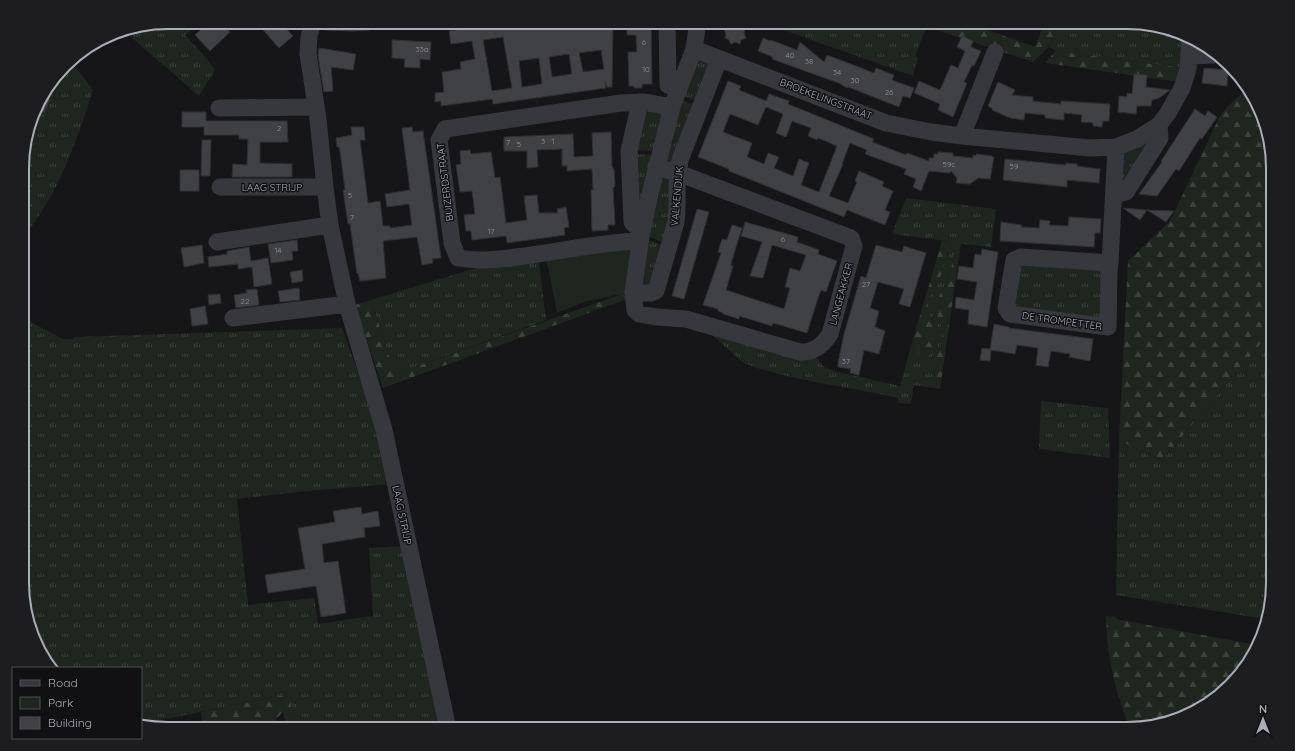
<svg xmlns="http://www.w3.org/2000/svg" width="1295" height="751" font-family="Quicksand,sans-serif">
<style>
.grass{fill:url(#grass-tufts)}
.forest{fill:url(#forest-firs)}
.green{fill:#1e261f}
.building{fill:#404145;stroke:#303034;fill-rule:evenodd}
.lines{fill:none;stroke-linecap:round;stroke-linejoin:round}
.minor{stroke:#37383d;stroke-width:17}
.labels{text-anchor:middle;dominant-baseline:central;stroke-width:3;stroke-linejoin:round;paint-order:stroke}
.number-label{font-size:8px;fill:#8e929b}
.street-label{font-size:10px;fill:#a8adb8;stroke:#111113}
.rim{fill:none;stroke:#a8adb8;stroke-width:2}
</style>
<defs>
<pattern id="grass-tufts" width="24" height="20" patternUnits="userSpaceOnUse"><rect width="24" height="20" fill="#1e261f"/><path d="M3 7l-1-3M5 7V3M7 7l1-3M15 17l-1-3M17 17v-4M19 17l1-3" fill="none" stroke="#3c433d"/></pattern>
<pattern id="forest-firs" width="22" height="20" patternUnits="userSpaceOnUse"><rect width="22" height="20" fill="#1e261f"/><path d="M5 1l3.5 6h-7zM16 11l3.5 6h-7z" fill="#3c433d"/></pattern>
</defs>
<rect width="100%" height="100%" fill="#161618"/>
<path class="grass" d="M168,22H201L185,35L207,59L215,70L199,96L124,31Z
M779,22H928L915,56L918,58L913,76L781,29Z
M1057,22H1128L1186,38L1183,68L1056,51L1049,47Z
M696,59L713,64L698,102L682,96Z
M70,60L93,90C80,131 64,178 40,214C35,222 29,229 23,236V149L37,103Z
M680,100L697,105L673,167L668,165L663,157Z
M644,108L659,111L663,115L655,151L633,150Z
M1149,140L1165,143L1130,199L1120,198L1122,153Z
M633,154L654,155L639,221Z
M1273,175V202L1259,190Z
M659,176H674L666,243L646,236Z
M906,198L996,209L991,247L956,243L951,269L945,285L937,300L938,317L942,327V343L936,359L935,378L938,387L940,389L914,385L911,404L899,403L898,398L890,396L790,377L757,368L742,362L709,332L816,357L824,367L834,371L900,386L911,346L927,360L935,329L930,319L927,305L930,297L938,282L948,241L892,234Z
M646,239L664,246L652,287L640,289Z
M539,261L546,320L395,374L371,300L476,268Z
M1020,265L1101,267L1100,318L1016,307L1014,304Z
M23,318L63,339H72L75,337L342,328L380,434L392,484L307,491L237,499L248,605L314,598L318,624L373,616L369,548L405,546L443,729H296L289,694L145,723L141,722V668H51L46,664L31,617H29L23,602Z
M1273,329V593L1265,619L1116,595L1119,440L1161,461Z
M1041,401L1108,408L1110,458L1039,449Z"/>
<path class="forest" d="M940,22H965L1033,46L1036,45L1044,22H1057L1049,47L1033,62L937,30Z
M1056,51L1183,68L1179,82L1045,63Z
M1249,87L1273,158V175L1260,190L1273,202V329L1161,461L1119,440L1128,261L1168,223L1172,217L1219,118L1225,109Z
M942,241H948C946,255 944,268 939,281C936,289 929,295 928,303C926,313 934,321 935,330C936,341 931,350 927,360L911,346Z
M956,242L961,243L940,389L938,387L935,378L934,370L936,359L942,343V327L938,317L935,305L937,300L945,285L951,269Z
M631,291L630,298L383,388L355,305L371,300L395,374Z
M1106,616L1116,617L1117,619L1126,621L1257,645L1253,656L1200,709L1137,729H1130C1115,689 1107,659 1106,616Z
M289,694L296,729H287L283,712L276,719L272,729H203L201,712Z"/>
<path class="green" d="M632,249L631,292L584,302L557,313L546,257Z"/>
<path class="building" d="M209,22H230L226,27L230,32L210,51L195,35Z
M256,22H280L293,36L279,48Z
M549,22L613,23L612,87H607L605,81L606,88L493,104L492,99L441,106V101L435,102V93L444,92L442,72L461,69L460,62L475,59L472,41L451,44L449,31L502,23V29ZM503,37L512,88L492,91L483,40ZM601,50L604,69L583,72L579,53ZM569,54L572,74L552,77L549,57ZM539,58L542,84L522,87L519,61Z
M627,22H651L652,82V84H642V88H634V86H629L628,52H637L636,35H627Z
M730,23L735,25L739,23L741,27L745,29L744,33L746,38L741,40L740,44L735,42L731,44L729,40L725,38L726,34L724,29L729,27Z
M962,36L973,41L971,47L981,51L974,66L972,65L964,82L967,83L953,117L938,110L940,104L914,93L919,81L940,90L951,65L958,68L965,51L957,47Z
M763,38L770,41L771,40L797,50L800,42L824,62L827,55L874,73L876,68L894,75L892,80L914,88L910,98L903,96L899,107L848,87L847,88L839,83L819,76L772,59L773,57L758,51Z
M392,40L431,42L430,60L420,59V68L404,67L405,59L392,58Z
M319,48L356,54L353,70L331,67L333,91L324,92L318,56Z
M1204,68L1228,70L1227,86L1202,83Z
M1134,74L1147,75L1146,87L1170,90L1159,98L1152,100L1151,106H1137L1136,114L1118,112L1119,96L1127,97V93L1132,94Z
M728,81L741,86L739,90L766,101L769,94L789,101L788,104L874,139L872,142L906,155L907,153L929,161V158H934V154H938V152L953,153V156L973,158V155L976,156V154L992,156V157H994L990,179L978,178L970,184L956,183L957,178L951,171L950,173L929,171L921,191L913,187L916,179L904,174L906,169L865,154L867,150L850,143L842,164H843L829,196L848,203L857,182L855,181L859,171L884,182L882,186L893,191L885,210L890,212L885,225L847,210L844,217L729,171V169L698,157ZM766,107L783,114L776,133L786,137L792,121L811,128L808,136L817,140L818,138L837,146L819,192L801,185L809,163L799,159L793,176L774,168L779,157L768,153L764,164L747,157L752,143L723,132L730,114L758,125Z
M998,82L1015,90L1012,95L1033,97V101L1061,104V101L1110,104L1109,121H1103L1102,127L1093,126V123L1081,122L1082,115L1064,113V120L1045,118V115L1025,113L1024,120L1010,118L992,110L993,109L988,106Z
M42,96L50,99L44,113L35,109L37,103Z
M1195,109L1205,116L1208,111L1217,117L1202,139L1200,138L1179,171L1176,169L1157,196L1139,194L1162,162L1161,161Z
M182,112H206V121H287L288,142H260V163L292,164V177H232L233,164L247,165L248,139H239V135H204V127H182Z
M351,127H364L365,140H360L368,203L380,201L383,226H390V228L412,225L409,204L387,207L385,194L410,190L402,128L412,127L413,132L423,131L441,258L432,259L433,263L422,265L417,237L383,241L386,278L360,281L358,273L357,274L350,224H348L343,190H345L340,151L339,147H337L336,138L352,135Z
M611,132L612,166L614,170L615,186L613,188L615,225H608V230L592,231L591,190H593L592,169L567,171V166H562V149L537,150L538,167L527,168V151H504V137L573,134L574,157L593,156L592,133Z
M202,140H211L210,176H201Z
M470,150L471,154L491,152L495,178L500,177L506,223L527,220L524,196L537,195L539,213H558L557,209L566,207L569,227L564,228L565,235L507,243L506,236L472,240L471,231H466L464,215L475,214L472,191L460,192L456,165L461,164L460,151Z
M1005,159L1066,165V163L1077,164V166L1100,169L1099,183L1067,180V187L1003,180Z
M180,170H199V191H180Z
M1123,208L1146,210L1174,211L1166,222L1147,210L1140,220Z
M697,209L709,212L684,299L672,296Z
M1069,217L1101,219L1100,233H1095L1094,247L1000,241L1001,222L1022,225L1021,227L1039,228L1040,220L1050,221L1049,225L1068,226Z
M745,222L798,237L797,242L819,250L818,254L837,261L826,292L821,290L818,298L807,333L773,323L772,326L739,316V319L723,314V313L718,311V309L703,305L721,253L718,252L722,239L727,240L732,225L742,228L732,260L731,266H733L726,290L784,309L790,288L785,287L790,268L800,271L806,255L772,245L763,278L750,276L762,242L741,236Z
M297,240L298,251H292L293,260L271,263L268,244Z
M202,245L204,263L184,267L181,248Z
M876,245L902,252L904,246L926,253L910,307L899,304L904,289L878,282L870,308L879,311L875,327L885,331L879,354L864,350L859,375L850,373L851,369L838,367V363L844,334L861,276L866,278Z
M249,247L251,261L268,258L272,284L254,287L252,267L238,269V264L209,267L208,257L227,254V251Z
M982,249L998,252L987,327L968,324L969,310L955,308L956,297L974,300L977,282L957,279L959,266L973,268L975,254L981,255Z
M302,270L303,281L292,283L290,272Z
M299,288L300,300L280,302L278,291Z
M257,289L259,305L236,308L234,295L247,293L246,290Z
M220,294L221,303L209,305L208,295Z
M205,306L208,324L192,326L190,309Z
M994,324L1009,327V328L1093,339L1090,361L1069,357L1070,354L1051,351L1048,367L1036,365L1038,348L1017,345L1015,354L991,350L990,361L980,360L982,348L990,349Z
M361,507L362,514L378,511L380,526L364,528L365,537L322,544L324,563L338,561L346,613L321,617L316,586L268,593L265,575L305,569L298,528L335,522L333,511Z"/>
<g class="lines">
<path class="minor" d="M313,22L309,36L308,54L318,119L325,187L330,225L347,304L384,430L448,729
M326,22L352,23L368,22
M667,22L668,85L679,90
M694,49L886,123L931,132L962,136L1090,148L1116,147L1137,139L1159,125L1168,113L1182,88L1188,69L1190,39
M1189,56L1214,55
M640,102L629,151L632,222L635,225L643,226
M219,108L316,107
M962,136L995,52
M656,167L678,173L851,238L854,246L830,334C823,345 814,353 800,352L686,319L656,317L639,314L635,310L633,292L641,236L649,198L672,107L694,49L698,22
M220,187H325
M1114,195L1126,192L1160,138L1159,125
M640,241C601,242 563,251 525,256C503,259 479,262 458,258L452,243L439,140L445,129L621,103L643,102L672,107
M217,242L330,225
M1110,263L1021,257L1014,260L1006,308L1010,314L1108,327L1109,271L1110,263L1116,147
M633,292L651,293L656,291L676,222L677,207V185L680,160L719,59
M233,318L347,304"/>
</g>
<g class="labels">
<g class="number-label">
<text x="644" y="42">6</text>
<text x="422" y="49">33a</text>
<text x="790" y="55">40</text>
<text x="809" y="61">38</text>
<text x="646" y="69">10</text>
<text x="837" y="72">34</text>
<text x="855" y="80">30</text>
<text x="889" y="92">26</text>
<text x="279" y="128">2</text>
<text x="543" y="141">3</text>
<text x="553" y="141">1</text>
<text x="508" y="142">7</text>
<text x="519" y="144">5</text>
<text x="949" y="164">59c</text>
<text x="1014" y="166">59</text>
<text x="350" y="195">5</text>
<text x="352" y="217">7</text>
<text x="491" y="231">17</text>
<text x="783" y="239">6</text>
<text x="278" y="250">14</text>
<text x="866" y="284">27</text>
<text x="245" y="301">22</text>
<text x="846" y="361">37</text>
</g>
<g class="street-label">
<text transform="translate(826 99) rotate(21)">BROEKELINGSTRAAT</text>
<text transform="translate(445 182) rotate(-97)">BUIZERDSTRAAT</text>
<text x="272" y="187">LAAG STRIJP</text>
<text transform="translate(677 196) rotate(-85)">VALKENDIJK</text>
<text transform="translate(841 294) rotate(-75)">LANGEAKKER</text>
<text transform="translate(1062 321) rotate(8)">DE TROMPETTER</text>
<text transform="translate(402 515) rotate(78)">LAAG STRIJP</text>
</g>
</g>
<path d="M0 0H1295V751H0ZM168 29H1127A139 139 0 0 1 1266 168V583A139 139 0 0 1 1127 722H168A139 139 0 0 1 29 583V168A139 139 0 0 1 168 29Z" fill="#1d1d20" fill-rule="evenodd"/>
<path class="rim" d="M168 29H1127A139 139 0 0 1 1266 168V583A139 139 0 0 1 1127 722H168A139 139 0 0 1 29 583V168A139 139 0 0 1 168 29Z"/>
<rect x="12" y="667" width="130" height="72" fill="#111113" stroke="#4d4f55"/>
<rect x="20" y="680" width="20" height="6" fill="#37383d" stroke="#4d4f55"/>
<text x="48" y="687" font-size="12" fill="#a8adb8">Road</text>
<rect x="20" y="697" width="20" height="12" fill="#1e261f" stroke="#4d4f55"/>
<text x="48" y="707" font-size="12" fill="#a8adb8">Park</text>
<rect x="20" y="717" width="20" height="12" fill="#404145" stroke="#4d4f55"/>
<text x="48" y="727" font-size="12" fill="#a8adb8">Building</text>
<g transform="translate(1263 719)" stroke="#111113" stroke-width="3" paint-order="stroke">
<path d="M0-3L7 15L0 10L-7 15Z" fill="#a8adb8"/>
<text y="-6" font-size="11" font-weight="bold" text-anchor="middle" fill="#a8adb8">N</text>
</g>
</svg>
